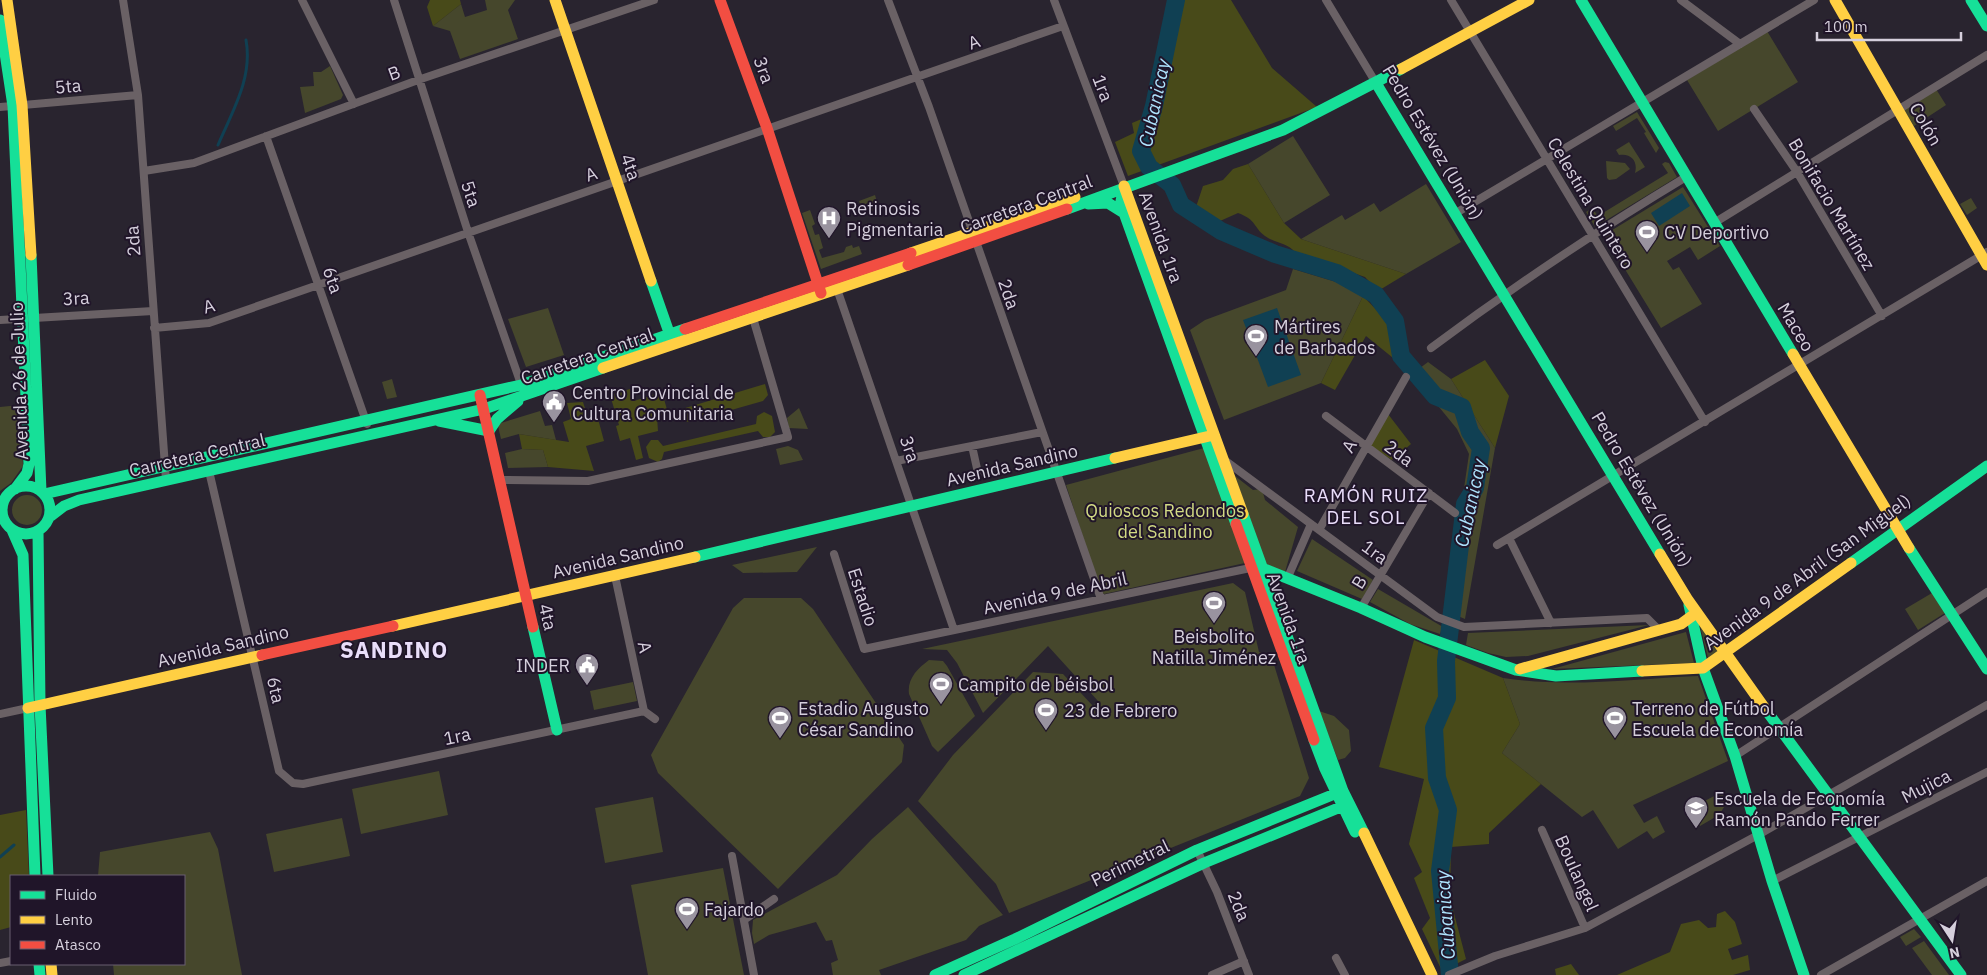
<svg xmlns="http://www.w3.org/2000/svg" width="1987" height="975" font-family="'IBM Plex Sans',sans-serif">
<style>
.green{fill:#46472c}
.forest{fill:#484a19}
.water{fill:#104053}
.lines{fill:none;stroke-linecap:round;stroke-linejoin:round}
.stream{stroke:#104053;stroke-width:3}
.river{stroke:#104053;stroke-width:18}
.street{stroke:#6a6165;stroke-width:8}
.fast{stroke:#16e098;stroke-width:11}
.slow{stroke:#ffcf43;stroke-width:11}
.jam{stroke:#f24e42;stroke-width:11}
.labels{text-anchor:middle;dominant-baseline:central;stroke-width:4;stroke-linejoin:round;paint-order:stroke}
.street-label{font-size:18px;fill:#d5cfdc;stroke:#201529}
.poi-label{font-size:18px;fill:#d5cfdc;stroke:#201529;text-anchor:start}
.park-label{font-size:18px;fill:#d2da84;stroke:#201529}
.water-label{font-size:19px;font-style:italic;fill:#aee4fe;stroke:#201529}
.neighbourhood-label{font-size:19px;letter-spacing:1px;fill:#e9ddfa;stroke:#201529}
.district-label{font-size:22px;font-weight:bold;letter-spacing:1px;fill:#e9ddfa;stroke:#201529}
</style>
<rect width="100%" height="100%" fill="#29242f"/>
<path class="green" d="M485,0H515L508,10L518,39L460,59L450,31L433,26L461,4L465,17L487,10Z
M1767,31L1798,82L1718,131L1687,80Z
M330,66L343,95L341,99L305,113L300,87L314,86L313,72H321Z
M1936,89L1946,105L1914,126L1904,110Z
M1637,112L1659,148L1656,153L1644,133L1646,132L1637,118L1616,131L1613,126Z
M1293,136L1330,195L1284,223L1248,164Z
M1629,142L1645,167L1635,173C1638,162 1632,153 1619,155L1616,150Z
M1606,161L1625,163L1630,169L1616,179L1609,180L1607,178Z
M1665,162L1669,163L1677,177L1595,227L1586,212L1592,208L1598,216L1668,173L1662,164Z
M1426,184L1461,242L1406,274L1301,239L1342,215L1345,220L1374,203L1380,212Z
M1683,187L1720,246L1698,260L1690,247L1667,261L1673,270L1679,267L1702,304L1661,328L1604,235Z
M875,195L879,209L863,214L859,201Z
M1971,198L1977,208L1967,215L1960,204Z
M810,210L815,224L812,226L815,235L819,234L823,248L819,250L822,258L844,252L846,247L852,245L853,248L859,246L862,254L821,269L802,213Z
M1293,269L1336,282L1363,296L1321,383L1224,420L1190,330L1205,320L1286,290Z
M548,308L564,355L526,367L508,319Z
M1428,362L1451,379L1495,448L1465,619L1446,611L1469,454L1457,429L1412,374Z
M392,379L397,397L387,399L382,382Z
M20,405L23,466L11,483L0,491V407Z
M799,408L808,429L789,428L787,418Z
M540,411L545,426L552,425L556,440L519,434L501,439L498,426L501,423Z
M788,446L798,450L803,460L780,465L776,449Z
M1204,448L1245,563L1104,594L1101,592L1066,485Z
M522,449L543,450L548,467L508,468L505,453Z
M1235,476L1253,490L1262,489L1265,500L1298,527L1285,572L1266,564Z
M12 510a15 15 0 1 1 30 0a15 15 0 1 1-30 0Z
M1312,539L1373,580L1362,599L1297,571Z
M817,547L797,572L743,573L732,565Z
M1233,583L1245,592L1259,652L1271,655L1309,778L1300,796L1009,913L996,884L918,801L953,755L1033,672L1063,674L1093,706L1098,701L1048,646L983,713L957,663L947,650L922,649Z
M1378,589L1443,627L1440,634L1410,624L1370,602Z
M1932,593L1945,613L1918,630L1905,609Z
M744,598H801L813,609L904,745L902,762L778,889L658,773L651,755L733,608Z
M1699,622L1719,651L1708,658Z
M1649,625L1528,656L1506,657L1488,653L1466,645L1468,633Z
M1686,632L1694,663L1552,669Z
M929,660L943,661L947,666L975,716L938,752L932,746L909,694C907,679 917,669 929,660Z
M1698,676L1728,761L1633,805L1644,823L1657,816L1665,832L1653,839L1647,831L1618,849L1593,810L1582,817L1502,753L1520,724L1503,678C1567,688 1634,679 1698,676Z
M633,682L637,701L594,710L590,691Z
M1319,711L1334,716L1349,730L1351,751L1345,758L1338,760Z
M439,771L448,815L361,834L352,789Z
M1722,792L1726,804L1719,815L1700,826L1691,808Z
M653,797L663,852L605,863L595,808Z
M908,807L1003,915L979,926L966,940L879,970L881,975H833L831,963L838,960L832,940L826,941L816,922L769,935L754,944L752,933L753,920L837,875L872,839Z
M342,818L350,856L274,872L266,834Z
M210,832L218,849L242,975H114L113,964H184V876H98L100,852Z
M723,868L744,975H648L631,885Z
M1914,929L1921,937L1906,946L1900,937Z
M1924,941L1949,975H1932L1912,948Z"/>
<path class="forest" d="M430,0H460L461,4L433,26L427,7Z
M1180,0H1231L1272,68L1317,107L1128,176L1115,142L1134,133L1132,123L1156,113Z
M1248,164L1284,223L1301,239L1406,274L1378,291L1365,277L1296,253C1287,242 1276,244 1265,236C1253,227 1257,220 1238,213L1220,221L1205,215L1196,207L1203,186L1223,180L1233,169Z
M1363,296L1391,325L1398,362L1366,336L1335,390L1321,383Z
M1485,360L1509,396L1495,448L1451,379Z
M765,384L768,395L763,401L689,422L684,421L682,409Z
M630,389L634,401L662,392L668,413L657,417L658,431L638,436L643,458L636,460L630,438L620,441L616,426L619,425L610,395Z
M583,402L588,418L597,415L604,441L586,446L594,471L548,467L543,450L522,449L519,434L569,442L563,422L571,419L567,403Z
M764,412L772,416L775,432L770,437H763L758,431L664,452L662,459L658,462L649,458L646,447L651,440H658L663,446L756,424L757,416Z
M1388,414L1411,444L1392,460L1370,446Z
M1414,640L1503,678L1520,724L1502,753L1541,784L1489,833V844L1451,847L1450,898L1466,959L1442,971L1422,929L1430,918L1414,878L1422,872L1409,844L1424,779L1379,767Z
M26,810L29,876H11V927L0,930V815Z
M1725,911L1735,922L1742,944L1728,949L1732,960L1748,955L1750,970L1733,975H1617L1670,952L1681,924L1699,920L1708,928L1716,927L1717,914Z
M1571,964L1579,975H1556L1555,969Z"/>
<path class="water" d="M1682,193L1690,206L1659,226L1651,213Z
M1277,308L1301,375L1268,387L1243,320Z"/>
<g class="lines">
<path class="stream" d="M218,145C232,112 253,78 246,40
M0,857L14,845"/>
<path class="river" d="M1176,0L1154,106L1141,151L1149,167L1172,185L1181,205L1221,231L1275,254L1337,273L1376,295L1395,321L1401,356L1435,396L1462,407L1470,432L1481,448L1475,488L1465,504L1446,661L1447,698L1434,728L1437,778L1448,810L1440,871L1450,975"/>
<path class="street" d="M123,0L138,95L166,480
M302,0L354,104
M394,0L468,232L522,387
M888,0L929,107L1101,599
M1054,0L1124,186
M1326,0L1376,83
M1451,0L1705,422
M1681,0L1740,44
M0,107L138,95
M1754,109L1797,172L1882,316
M266,136L367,424
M144,171L194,163L418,80L654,0
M1456,213L1814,0
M1714,223L1987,55
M836,286L954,630
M0,320L153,311
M154,328L209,323L1063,26
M1431,348C1514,286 1598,230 1686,177
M1326,416L1455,513
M972,446L978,473
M1223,459L1437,617L1464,627L1647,618L1659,630
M896,461L1042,432
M209,471L279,771L293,783L303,784L644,711
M499,480L588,481L788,437L753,318
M1319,530L1406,377
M1509,538L1551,623
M1497,545L1987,252
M834,554L864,649L1255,567
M615,576L644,711L655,719
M1288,577L1311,524
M1361,608L1429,493
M0,714L28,708
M1735,756L1987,592
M1542,830L1585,928
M1197,850L1217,892L1249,975
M732,856L754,975
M1772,881L1987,772
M744,920L774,899
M1336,958L1345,975
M0,963L11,961
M1212,975L1244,961
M1449,975L1495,956L1585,928L1758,835L1987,705
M1821,975L1987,881"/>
<path class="fast" d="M1581,0L1793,354
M1971,0L1987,26
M0,20L13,106L29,464L27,473L15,489
M1376,83L1660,554
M1123,191L1121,201L1124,213L1236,524
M1088,204L1108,203L1124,213
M1067,209L1283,130L1401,69
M31,255L41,491
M651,281L672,341
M439,421L489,431L497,419L518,401
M2 510a24 24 0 1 1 48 0a24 24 0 1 1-48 0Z
M44,494L521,385L685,329
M1243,514L1343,791L1364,833
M51,516L64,506L79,500L484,409L603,368
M12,530L23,555L35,876
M38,531L40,705L48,876
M1909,548L1987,669
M695,557L1115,458
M1851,563L1987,466
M1262,568L1361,608L1425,637L1516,670L1556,676L1642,671
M1689,605L1703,668L1735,756L1772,881L1804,975
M533,627L557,730
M1766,710L1961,975
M1314,740L1325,769L1355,832
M39,964L40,975
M935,975L1015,939L1197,850L1342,791
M964,975L1204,863L1348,804"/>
<path class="slow" d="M7,0L22,105L31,255
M555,0L651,281
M1835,0L1987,265
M1401,69L1529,0
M1124,186L1243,514
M911,253L1075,197
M1793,354L1909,548
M603,368L908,265
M1115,458L1214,435
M1660,554L1688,600L1766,710
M393,626L695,557
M1520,669L1681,624L1692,616
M1642,671L1703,668L1851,563
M28,708L262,655
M1364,833L1432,975
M51,964L52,975"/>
<path class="jam" d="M720,0L767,128L821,293
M908,265L1067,209
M685,329L911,253
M480,395L533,627
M1236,524L1314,740
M262,655L393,626"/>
</g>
<defs>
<g id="hospital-pin" transform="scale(1.25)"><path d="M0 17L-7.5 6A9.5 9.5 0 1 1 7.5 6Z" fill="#99939f" stroke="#201529"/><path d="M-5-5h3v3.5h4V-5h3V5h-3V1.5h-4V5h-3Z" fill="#fff"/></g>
<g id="stadium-pin" transform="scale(1.25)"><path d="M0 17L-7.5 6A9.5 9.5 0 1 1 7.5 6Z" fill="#99939f" stroke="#201529"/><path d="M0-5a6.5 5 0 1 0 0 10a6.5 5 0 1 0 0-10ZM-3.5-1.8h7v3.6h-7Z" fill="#fff"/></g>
<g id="civic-pin" transform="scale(1.25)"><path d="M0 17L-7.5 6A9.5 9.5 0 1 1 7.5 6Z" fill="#99939f" stroke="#201529"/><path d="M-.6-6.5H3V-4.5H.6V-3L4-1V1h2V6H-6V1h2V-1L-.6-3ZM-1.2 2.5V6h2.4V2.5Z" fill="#fff"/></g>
<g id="university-pin" transform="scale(1.25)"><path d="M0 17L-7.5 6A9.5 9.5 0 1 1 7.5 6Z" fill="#99939f" stroke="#201529"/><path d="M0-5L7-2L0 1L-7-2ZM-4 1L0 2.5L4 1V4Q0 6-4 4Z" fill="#fff"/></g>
</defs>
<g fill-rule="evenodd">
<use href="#hospital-pin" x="829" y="218"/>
<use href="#stadium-pin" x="1647" y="232"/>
<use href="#stadium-pin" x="1256" y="336"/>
<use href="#civic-pin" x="554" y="402"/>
<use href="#stadium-pin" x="1214" y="603"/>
<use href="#civic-pin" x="587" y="665"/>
<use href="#stadium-pin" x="941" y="684"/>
<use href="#stadium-pin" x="1046" y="710"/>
<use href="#stadium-pin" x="780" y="718"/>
<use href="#stadium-pin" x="1615" y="718"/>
<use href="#university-pin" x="1696" y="808"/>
<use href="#stadium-pin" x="687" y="909"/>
</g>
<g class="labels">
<g class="street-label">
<text transform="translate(974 42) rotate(-20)">A</text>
<text transform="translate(764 70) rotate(70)">3ra</text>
<text transform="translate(394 73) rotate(-20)">B</text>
<text transform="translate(68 86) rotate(-5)">5ta</text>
<text transform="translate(1103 88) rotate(69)">1ra</text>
<text transform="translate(1926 124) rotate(60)">Colón</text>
<text transform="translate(1433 142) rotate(59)">Pedro Estévez (Unión)</text>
<text transform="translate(631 167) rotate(71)">4ta</text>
<text transform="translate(591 174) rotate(-19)">A</text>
<text transform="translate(471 194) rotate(72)">5ta</text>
<text transform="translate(1591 203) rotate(59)">Celestina Quintero</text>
<text transform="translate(1026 204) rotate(-20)">Carretera Central</text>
<text transform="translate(1832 204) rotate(59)">Bonifacio Martínez</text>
<text transform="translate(1161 237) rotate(70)">Avenida 1ra</text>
<text transform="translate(133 241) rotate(-94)">2da</text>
<text transform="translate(333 280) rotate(71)">6ta</text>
<text transform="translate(1009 294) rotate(71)">2da</text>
<text transform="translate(76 298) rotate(-3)">3ra</text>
<text transform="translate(209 306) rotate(-15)">A</text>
<text transform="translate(1796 327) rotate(59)">Maceo</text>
<text transform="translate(587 356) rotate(-19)">Carretera Central</text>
<text transform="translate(19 381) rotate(-92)">Avenida 26 de Julio</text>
<text transform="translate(1349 446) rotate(-60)">A</text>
<text transform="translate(910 449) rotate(71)">3ra</text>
<text transform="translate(1399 453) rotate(37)">2da</text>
<text transform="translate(197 455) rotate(-13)">Carretera Central</text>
<text transform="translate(1012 465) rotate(-13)">Avenida Sandino</text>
<text transform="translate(1642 489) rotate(59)">Pedro Estévez (Unión)</text>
<text transform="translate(1375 552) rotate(36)">1ra</text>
<text transform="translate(618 557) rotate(-13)">Avenida Sandino</text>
<text transform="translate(1807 572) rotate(-36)">Avenida 9 de Abril (San Miguel)</text>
<text transform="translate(1359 582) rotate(-59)">B</text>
<text transform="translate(1055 593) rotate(-12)">Avenida 9 de Abril</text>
<text transform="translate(863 597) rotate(72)">Estadio</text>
<text transform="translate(548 617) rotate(77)">4ta</text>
<text transform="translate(1289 618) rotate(70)">Avenida 1ra</text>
<text transform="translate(223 646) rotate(-13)">Avenida Sandino</text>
<text transform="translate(645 647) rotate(78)">A</text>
<text transform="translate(276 690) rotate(77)">6ta</text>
<text transform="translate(457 736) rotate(-12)">1ra</text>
<text transform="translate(1926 786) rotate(-27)">Mujica</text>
<text transform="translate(1130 863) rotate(-26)">Perimetral</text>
<text transform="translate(1577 873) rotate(66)">Boulangel</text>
<text transform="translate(1239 906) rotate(68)">2da</text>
</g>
<g class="poi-label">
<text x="846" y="208">Retinosis<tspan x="846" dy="21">Pigmentaria</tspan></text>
<text x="1664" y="232">CV Deportivo</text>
<text x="1274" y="326">Mártires<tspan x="1274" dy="21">de Barbados</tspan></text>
<text x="572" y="392">Centro Provincial de<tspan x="572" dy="21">Cultura Comunitaria</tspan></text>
<text x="1214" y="636" text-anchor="middle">Beisbolito<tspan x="1214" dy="21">Natilla Jiménez</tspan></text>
<text x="570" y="665" text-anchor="end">INDER</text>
<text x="958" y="684">Campito de béisbol</text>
<text x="798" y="708">Estadio Augusto<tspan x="798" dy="21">César Sandino</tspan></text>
<text x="1632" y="708">Terreno de Fútbol<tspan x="1632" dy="21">Escuela de Economía</tspan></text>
<text x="1064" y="710">23 de Febrero</text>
<text x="1714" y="798">Escuela de Economía<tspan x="1714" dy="21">Ramón Pando Ferrer</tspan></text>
<text x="704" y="909">Fajardo</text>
</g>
<g class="park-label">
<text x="1165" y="510">Quioscos Redondos<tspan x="1165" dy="21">del Sandino</tspan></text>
</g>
<g class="water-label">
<text transform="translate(1154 103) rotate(-78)">Cubanicay</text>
<text transform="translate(1470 503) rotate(-78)">Cubanicay</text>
<text transform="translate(1445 915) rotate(-94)">Cubanicay</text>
</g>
<g class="neighbourhood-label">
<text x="1366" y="495">RAMÓN RUIZ<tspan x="1366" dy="22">DEL SOL</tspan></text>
</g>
<g class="district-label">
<text x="394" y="649">SANDINO</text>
</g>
</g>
<rect x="10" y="875" width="175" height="90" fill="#201529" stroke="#685f71"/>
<rect x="20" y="891" width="25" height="8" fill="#16e098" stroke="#685f71"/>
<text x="55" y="900" font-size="15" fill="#d5cfdc">Fluido</text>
<rect x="20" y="916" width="25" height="8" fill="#ffcf43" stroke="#685f71"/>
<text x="55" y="925" font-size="15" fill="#d5cfdc">Lento</text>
<rect x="20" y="941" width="25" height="8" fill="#f24e42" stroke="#685f71"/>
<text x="55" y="950" font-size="15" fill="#d5cfdc">Atasco</text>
<g transform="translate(1952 940) rotate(168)" stroke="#201529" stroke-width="4" paint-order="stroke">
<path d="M0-4L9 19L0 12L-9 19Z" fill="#d5cfdc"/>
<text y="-8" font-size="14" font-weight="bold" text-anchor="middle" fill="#d5cfdc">N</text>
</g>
<path d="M1817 32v8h144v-8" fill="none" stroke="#d5cfdc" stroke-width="2.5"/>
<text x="1824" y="32" font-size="15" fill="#d5cfdc" stroke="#201529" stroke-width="4" paint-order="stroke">100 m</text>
</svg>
